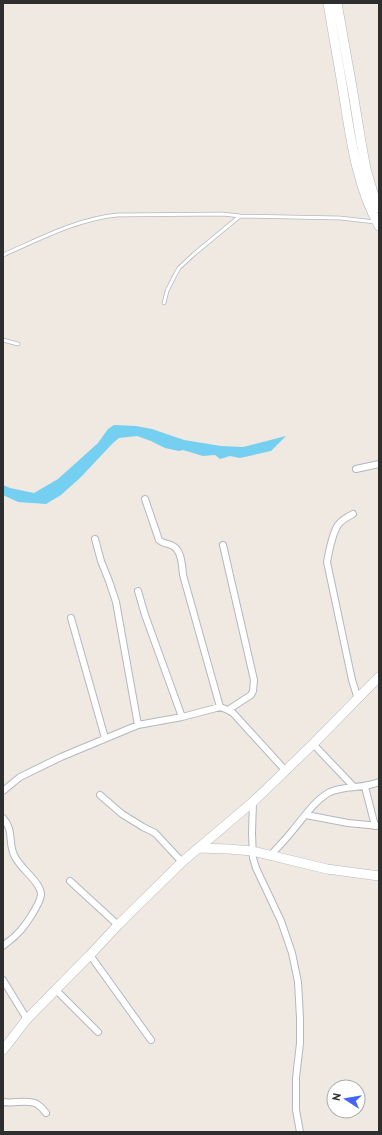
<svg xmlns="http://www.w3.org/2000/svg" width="382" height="1135" font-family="'PT Sans',sans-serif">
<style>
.water{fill:#75cff0}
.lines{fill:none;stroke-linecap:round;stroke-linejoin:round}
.lane-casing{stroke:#b4b7c1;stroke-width:4.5}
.street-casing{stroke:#b4b7c1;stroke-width:8}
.secondary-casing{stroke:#b4b7c1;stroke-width:10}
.lane{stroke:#fff;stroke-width:3}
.street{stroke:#fff;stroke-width:6}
.secondary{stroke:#fff;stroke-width:9}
</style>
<rect width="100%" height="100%" fill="#efe9e1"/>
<path class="water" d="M114,425L136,426L152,429L184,440L221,446L243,447L286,436L271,451L240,458L230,456L220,459L215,455L203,456L183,450L179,451L165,448L151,441L137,436L119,438L112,444L81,477L61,495L46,504L18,502L3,495V485L10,488L34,493L58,479L98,443L108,429Z"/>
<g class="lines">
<g class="lane-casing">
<path id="lane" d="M3,255C40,239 77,219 117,215L223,214L240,216
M164,303L167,291L174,277L179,268L194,254L240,216L340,218L375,222
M3,340L18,344"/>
</g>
<g class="street-casing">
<path id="street" d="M356,469L379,464
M145,499L159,540C163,544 166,543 171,545C182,549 182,566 183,575L220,707
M353,514C347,517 341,520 338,525C332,534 329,551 327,562L352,680L358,699
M95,539L101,561L109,581L116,602L138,725
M223,545L254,680L253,691L251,695L228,710
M138,591L145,615L182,717
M71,618L105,738
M313,744L354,787
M365,787L375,826
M3,791L20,777L61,757L138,725L182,717L220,707L228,710L233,713L285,770
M100,795L122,814L143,827L155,833L182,862
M253,801L252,833L253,858L256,868L281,921L292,953L298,982L300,1018V1043L296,1078V1110L300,1132
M306,815L348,823L379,826
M3,818C14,830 8,842 14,855C19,866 30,874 37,884C39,887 41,891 41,895C40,904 24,928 17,934C13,939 7,942 3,946
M270,856C278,847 286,839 293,830C304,817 315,800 330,792C346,785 363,789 379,782
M70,881L118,925
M90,955L151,1040
M3,980L27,1019
M56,990L98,1032
M3,1102C14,1104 28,1099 37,1104C40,1106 44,1110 46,1113"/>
</g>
<g class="secondary-casing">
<path id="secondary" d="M328,3C333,34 339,65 344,97C351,141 357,186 379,226
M337,3L353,93L361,142L366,169L376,203L379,208
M198,848L228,849L252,851L327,869L379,876
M3,1050L27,1019L90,955L118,925L182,862L254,801L313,744L379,677"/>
</g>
<use href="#lane" class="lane"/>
<use href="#street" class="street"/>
<use href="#secondary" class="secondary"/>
</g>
<rect width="382" height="1135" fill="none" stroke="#2e2e2e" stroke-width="8"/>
<g transform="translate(346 1099) rotate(282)"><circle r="19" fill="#ffffff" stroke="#ababab"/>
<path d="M0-3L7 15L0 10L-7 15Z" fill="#4264fb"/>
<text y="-6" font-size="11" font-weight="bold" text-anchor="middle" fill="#2e2e2e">N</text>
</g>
</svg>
